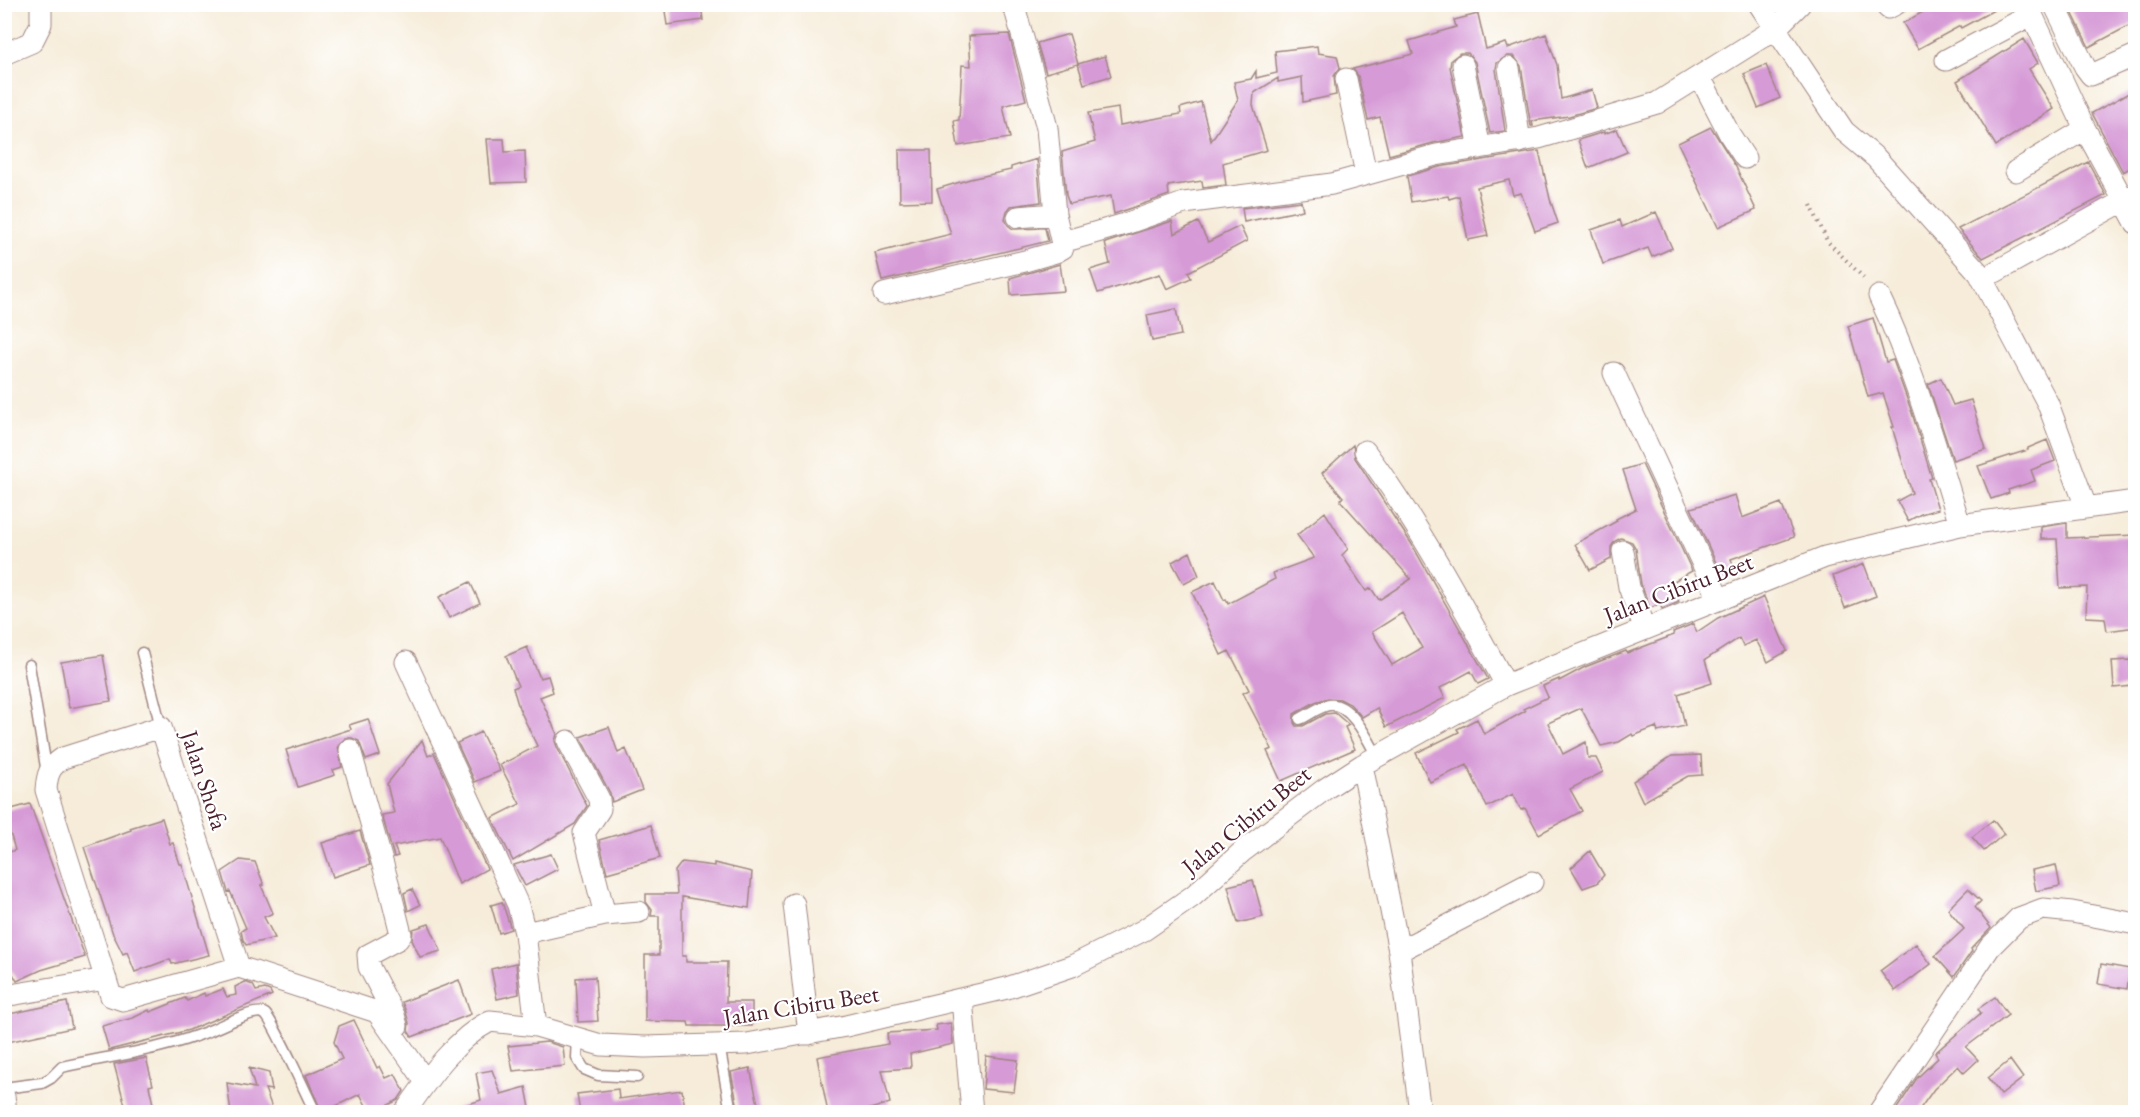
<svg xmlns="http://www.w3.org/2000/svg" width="2140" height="1117" font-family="'EB Garamond',serif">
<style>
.building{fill:#d69ad6;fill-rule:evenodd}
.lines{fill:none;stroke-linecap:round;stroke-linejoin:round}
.service-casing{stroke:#a08682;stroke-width:13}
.minor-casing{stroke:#a08682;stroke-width:23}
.path{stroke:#a08682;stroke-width:4;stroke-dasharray:1.5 4.5;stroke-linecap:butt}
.service{stroke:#fff;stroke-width:10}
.minor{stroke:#fff;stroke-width:21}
.labels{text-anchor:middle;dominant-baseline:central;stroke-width:4.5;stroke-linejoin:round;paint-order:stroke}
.street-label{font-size:24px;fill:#4a1f2b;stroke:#fff}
</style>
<rect width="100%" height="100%" fill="#fff"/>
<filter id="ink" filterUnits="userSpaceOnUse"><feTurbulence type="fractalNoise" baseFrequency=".0167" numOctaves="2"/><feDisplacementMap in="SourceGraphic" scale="12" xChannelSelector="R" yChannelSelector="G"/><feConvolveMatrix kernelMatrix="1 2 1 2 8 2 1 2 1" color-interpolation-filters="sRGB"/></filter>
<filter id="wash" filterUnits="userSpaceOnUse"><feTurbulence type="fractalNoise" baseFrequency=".008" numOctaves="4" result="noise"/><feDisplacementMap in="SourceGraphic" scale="24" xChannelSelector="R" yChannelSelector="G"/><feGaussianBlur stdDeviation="1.35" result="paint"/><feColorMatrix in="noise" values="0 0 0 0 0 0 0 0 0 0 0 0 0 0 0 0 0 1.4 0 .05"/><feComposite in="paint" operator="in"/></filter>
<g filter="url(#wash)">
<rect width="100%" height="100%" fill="#f6ecd9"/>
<g id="blocks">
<path class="building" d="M664,4H701L703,20L667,25Z
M1937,4H2005L1961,28L1960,26L1918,49L1903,23Z
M2068,4H2132L2136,11V22L2089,47Z
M1478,14L1486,49L1506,43L1508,48L1546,34L1557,65L1561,99L1592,90L1597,108L1569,116L1532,121L1533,126H1531L1521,66L1514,56H1507L1497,63L1496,69L1505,131L1490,133L1475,62L1468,53H1460L1451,60L1450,67L1465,137L1433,143L1389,155L1380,117L1368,120L1358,76L1353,69L1413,54L1409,41L1456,27L1454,20Z
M1009,34L1026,100L1003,106L1010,138L958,146L954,121L959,120L962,65L971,66L969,36Z
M1069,34L1078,64L1046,73L1037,43Z
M2024,39L2038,63L2029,69L2054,109L1996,146L1957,81Z
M1317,46L1318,53L1337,56L1340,68L1334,76L1336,95L1303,102L1302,77L1278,82V78L1254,93L1253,105L1267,150L1223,163L1226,185L1203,188L1202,181L1168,186L1169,195L1114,214L1111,196L1069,204L1066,195L1062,152L1095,142L1088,113L1118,108L1120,125L1181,114L1180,108L1201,102L1211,141L1238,100L1234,82L1251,79L1256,71V78L1277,73L1275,51Z
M1105,56L1111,76L1084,84L1078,64Z
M1766,65L1780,98L1758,108L1744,74Z
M2136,89V165L2123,172L2092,113Z
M1711,127L1736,167L1756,210L1718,227L1678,143Z
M1617,129L1627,152L1588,168L1578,140L1604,132V134Z
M487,139H504L505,152L525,151L526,182L491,183Z
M899,150H931L932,201L900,202Z
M1539,151L1550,199L1558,223L1535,231L1521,193L1513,195L1509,180L1477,187L1488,236L1468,240L1459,196L1449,199L1448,196L1411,202L1407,176L1439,167Z
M1037,159L1041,202L1011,206L1007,211L1005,219L1008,225L1013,229L1045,228L1048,241L882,281L875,253L951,234L937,189L970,179L1011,170V167Z
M2088,162L2106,195L1983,258L1958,229Z
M1301,201L1303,210L1244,222L1242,208Z
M1656,212L1672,248L1652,257L1648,248L1603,264L1591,230L1620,220L1622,227Z
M1172,221L1174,234L1198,222L1208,242L1240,226L1247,241L1188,272L1191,278L1167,289L1160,274L1098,293L1090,270L1110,264L1105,243Z
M1060,264L1064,291L1011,295L1010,278Z
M1176,309L1181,335L1152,341L1147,315Z
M1873,318L1886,362L1893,360L1912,413L1932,478L1929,479L1938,509L1921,514L1908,521L1897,501L1912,493L1892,427H1894L1883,393L1868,397L1848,326Z
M1941,378L1953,405L1971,400L1986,449L1953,460L1928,384Z
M2047,440L2055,461L2031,470L2035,481L2008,490L2009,493L1991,499L1978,466L2028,450V448Z
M1353,445L1355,458L1411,543L1488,679L1478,684L1471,671L1440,688L1445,698L1386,727L1377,708L1362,717L1350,704L1340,699L1328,698L1315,702L1294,714V723L1296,726H1303L1325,714L1335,713L1349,725L1345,727L1355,749L1281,781L1267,751L1272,749L1243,693L1249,690L1229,651L1221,655L1192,592L1215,581L1224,600L1226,599L1228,604L1275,579L1273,573L1314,558L1297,535L1325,512L1348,549L1342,555L1366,591L1371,588L1379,600L1411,579L1340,500L1343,497L1322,473ZM1402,613L1422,648L1392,665L1372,632Z
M1642,464L1692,571L1672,582L1679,602L1662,609L1660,604L1650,608L1641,584L1636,549L1632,542L1621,538L1615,541L1611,547V559L1590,570L1575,544L1617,521L1616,519L1636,509L1623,470Z
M1735,495L1742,518L1781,503L1794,537L1731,559L1736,572L1723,578L1691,508Z
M2067,523V538L2136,535V627L2107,631L2105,618L2086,617L2087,587L2060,588L2057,539H2041V527Z
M1190,552L1199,576L1184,584L1172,562Z
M1864,564L1876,596L1845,608L1833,576Z
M470,582L480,603L449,618L439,597Z
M1764,597L1787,651L1768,662L1756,640L1743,646L1739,638L1705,660L1712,683L1678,694L1685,726L1658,732L1656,727L1633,736L1632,734L1619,742L1601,746L1581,708L1548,723L1563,754L1586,742L1588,758H1596L1603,772L1570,789L1582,811L1539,834L1525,808L1521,810L1513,794L1487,807L1467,765L1430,782L1416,753L1459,732L1457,729L1477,719L1484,734L1525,711L1523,709L1548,697L1543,686L1559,679V681L1585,667L1626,651L1627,653L1674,635L1673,632L1693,624L1697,632L1718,618Z
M527,647L540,678L548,676L553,692L540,697L557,734L555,741L557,747L587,806L575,824L513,861L492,818L520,804L500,765L537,746L519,708L513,688L518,686L506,656Z
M103,655L111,701L69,708L61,662Z
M2130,660L2132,686L2114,688L2112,661Z
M368,719L380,755L366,760L359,741L352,738H346L338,746L342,767L333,770L335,775L298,787L286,750L351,729L349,725Z
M609,727L618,753L626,749L642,790L612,802L610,793L580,737Z
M481,732L500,771L475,782L457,743Z
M422,740L428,756L434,753L487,869L459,884L440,837L394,846L398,856L394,857L382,815L394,813L387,784Z
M1701,755L1702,775L1688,776L1643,802L1633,781L1672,756Z
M30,804L85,957L41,970L17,981L4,958V854L15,850L4,811Z
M162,818L170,844L173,843L180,864H182L209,955L172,964L170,959L135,972L127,952L123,954L113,934L84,847L131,830L130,828Z
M1993,820L2004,834L1984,851L1972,837Z
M651,825L660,858L607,873L599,840Z
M360,831L370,865L333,877L322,843Z
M1590,851L1604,875L1597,883L1583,888L1571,868Z
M551,854L558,869L525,886L514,865Z
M240,860L255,862L264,885H261L273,913L264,917L275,938L246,945L243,940L241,931L246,928L230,891L228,892L222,872Z
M682,862L714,866V863L752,872L749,908L682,897V956H686V962H727L726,1002H752V1026H689L688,1022L645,1021V955H659V916H651L652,910L646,902V894H677L675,871Z
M2056,865L2060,886L2036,891L2032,870Z
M1253,880L1263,917L1238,923L1228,886Z
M412,889L420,905L408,911L404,893Z
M1968,889L1981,901L1975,907L1991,928L1971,949L1972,951L1954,977L1935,956L1964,929L1948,909Z
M502,902L511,929L499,933L491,905Z
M429,924L441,951L420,957L412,940L413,929Z
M1916,944L1931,964L1895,991L1880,971Z
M516,963L519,994L497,999L491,969Z
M2101,964L2130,969L2127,989L2098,984Z
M595,977L598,1021L578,1022L576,978Z
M459,980L471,1014L412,1037L408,1031L409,1023L406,1012L402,1002Z
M245,982L253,985L256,991L265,989L270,991L272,995L189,1030L109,1050L102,1026L133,1018L149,1010L150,1012L185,998L187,1001L204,993L205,996L223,989L227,997L236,995L235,987Z
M1995,997L2008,1015L1966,1047L1978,1060L1964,1073L1958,1066L1934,1089L1917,1113H1894L1917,1078L1938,1058L1935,1053L1981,1013L1978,1009Z
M67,1002L72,1028L8,1042L4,1034V1015Z
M354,1020L377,1068L380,1066L386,1078L395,1074L404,1091L398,1100L373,1113H370L360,1094L322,1113L306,1075L342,1059L334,1042L339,1026Z
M951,1023L953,1044L910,1054L911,1068L882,1070L890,1103L857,1113H828L817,1057L888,1044L887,1033L937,1030L936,1025Z
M547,1042L563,1047L565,1066L513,1071L508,1046Z
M986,1056L1018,1060L1014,1092L983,1089Z
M146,1058L153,1085L149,1086L155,1113H127L114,1064Z
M2010,1060L2023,1078L2001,1095L1988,1078Z
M249,1068L269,1073L272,1090L265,1089L274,1113H231L227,1083L255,1088Z
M750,1068L760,1113H739L731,1072Z
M492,1070L501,1094L526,1087L531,1113H456V1108L481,1100L476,1073Z
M618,1089L619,1099L682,1090L686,1113H580L577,1094Z"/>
</g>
</g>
<g filter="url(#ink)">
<use href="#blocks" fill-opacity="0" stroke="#a08682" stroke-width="1.5"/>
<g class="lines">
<g class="service-casing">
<path id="service" d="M142,653L161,727
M29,665L47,773
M1300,719C1309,715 1320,706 1329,705C1351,702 1369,742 1378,758
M578,1037L577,1058L584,1069L598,1075L637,1077
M719,1045L731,1112
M4,1088L42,1083L51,1078L62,1067C111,1056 163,1050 209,1031C220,1027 256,1007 265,1014C273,1020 308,1098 315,1112"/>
</g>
<g class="minor-casing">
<path id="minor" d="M1759,4L1844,131L1876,158L1979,273L2048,404L2086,507
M1885,4L1888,8L1896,4
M2027,4L2085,129L2136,223
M2054,4L2085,67L2091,75L2136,55
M4,54L32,42L41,24V4
M1946,60L2031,15
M1463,65L1480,148
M1509,68L1520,142
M1700,77L1730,135L1745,158
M1346,79L1366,174
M2016,171L2085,129
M1018,217L1055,214
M1061,240L1073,239L1125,224L1184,203L1332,184L1436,155L1539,138L1657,103L1775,29L1800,4
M1995,272L2136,194
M884,294L1025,261L1056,252L1063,248L1055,214L1047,128L1031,67L1016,13L1011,4
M1879,296C1914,369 1936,448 1960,525
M1614,373L1719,599
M1365,451C1419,524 1462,605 1506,685
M1623,551L1629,587L1644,628
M406,662L518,905L525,933L536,1026
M568,741L599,799L600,809L584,833L605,915L639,912
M350,750L389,886L401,934L398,939L368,955L369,967L394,1015L397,1026
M1362,765L1399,951L1420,1112
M794,904L809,1034
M525,933L605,915
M1399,951L1532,882
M239,967L161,727L63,758C49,767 47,775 46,790L111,996L123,1000L239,967L377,1012L426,1082
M4,996L106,979
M962,999L972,1112
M4,1096L6,1112
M405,1112C428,1079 454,1040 490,1021L536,1026L601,1045L645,1047L747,1044L846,1026L1007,988L1072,966L1144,930L1193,896L1243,851L1325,789L1362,765L1506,685L1825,557L1960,525L2136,501
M1879,1112L1990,947L2019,918L2043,909L2072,912L2136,924"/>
</g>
<path class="path" d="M1811,205L1827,241L1867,281"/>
<use href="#service" class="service"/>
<use href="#minor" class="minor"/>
</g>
</g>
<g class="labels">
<g class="street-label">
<text transform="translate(1678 588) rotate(-21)">Jalan Cibiru Beet</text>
<text transform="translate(205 780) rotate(72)">Jalan Shofa</text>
<text transform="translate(1246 820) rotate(-39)">Jalan Cibiru Beet</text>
<text transform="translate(801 1005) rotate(-9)">Jalan Cibiru Beet</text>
</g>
</g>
<rect width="2140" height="1117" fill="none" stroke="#fff" stroke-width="24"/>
</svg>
